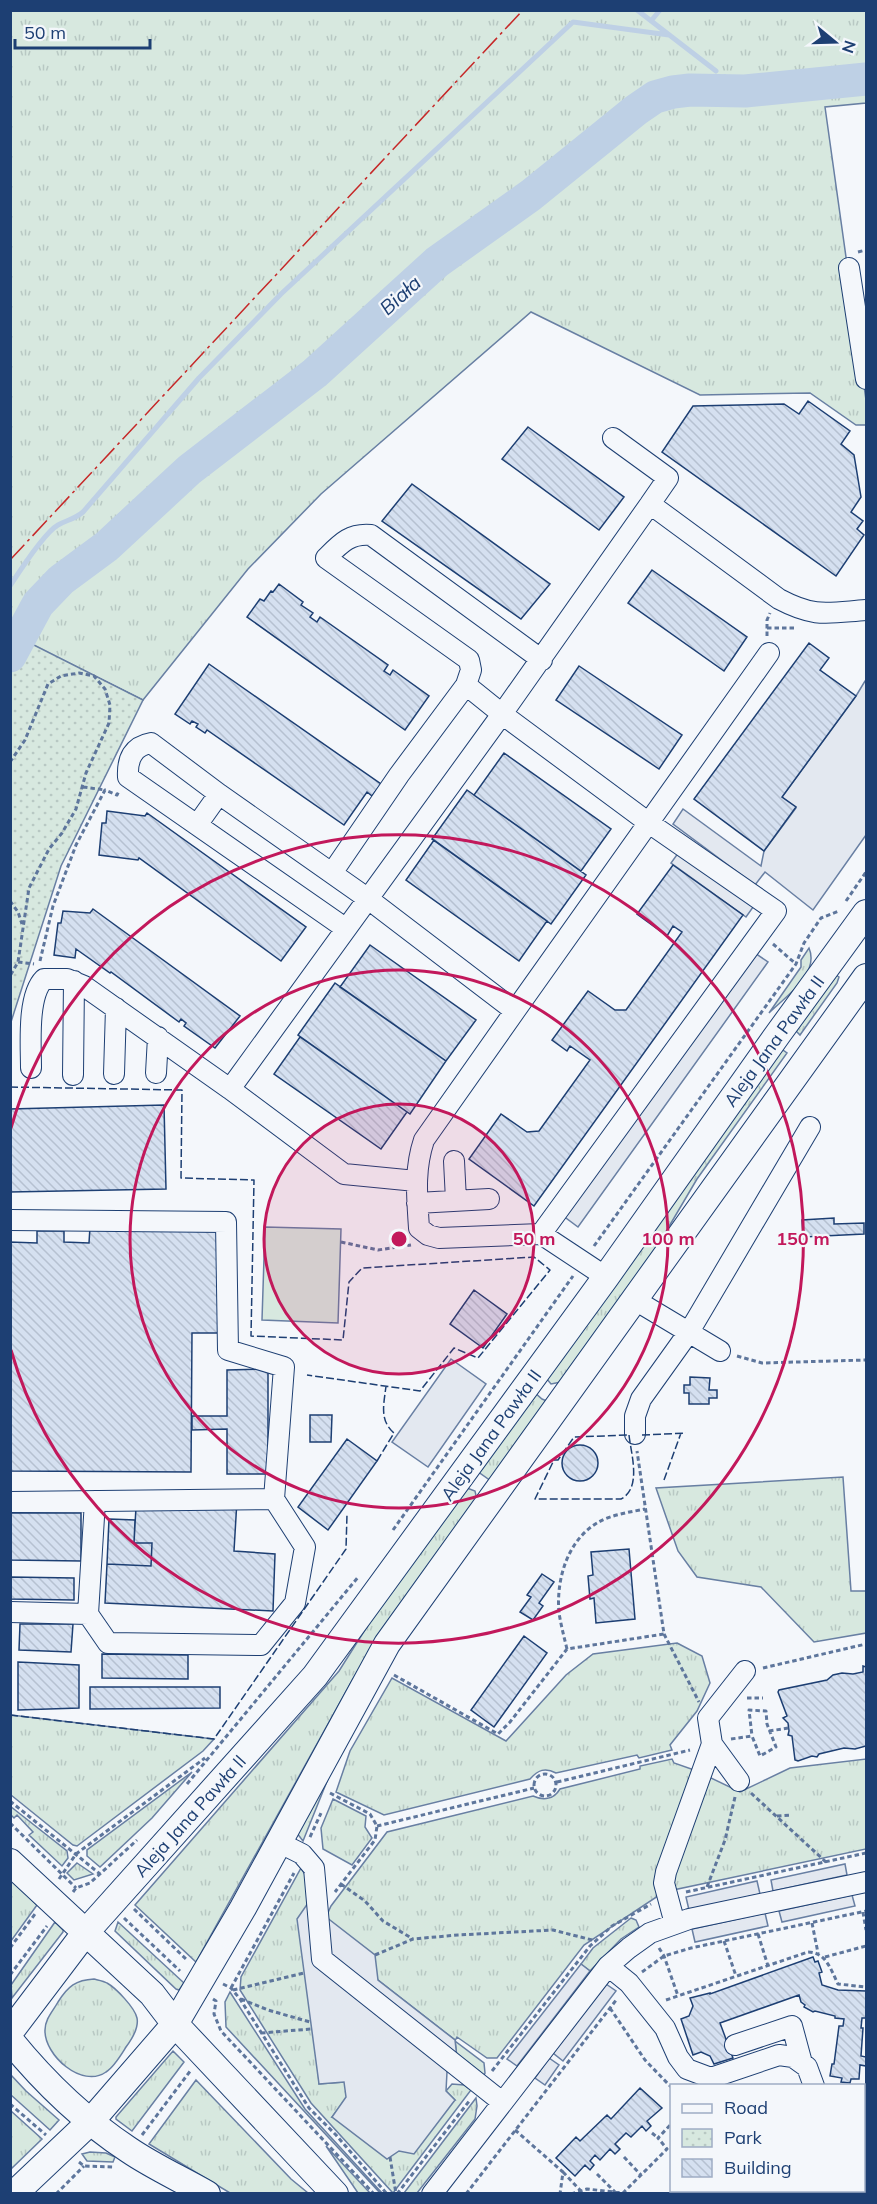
<svg xmlns="http://www.w3.org/2000/svg" width="877" height="2204" font-family="Mulish,sans-serif">
<style>
.grass{fill:url(#grass-tufts);stroke:#687fa3;stroke-width:1.5}
.park{fill:url(#park-dots);stroke:#687fa3;stroke-width:1.5}
.garden{fill:#d7e8df;stroke:#687fa3;stroke-width:1.5}
.parking{fill:#e3e8f0;stroke:#687fa3;stroke-width:1.5}
.lines{fill:none;stroke-linecap:round;stroke-linejoin:round}
.stream{stroke:#bed0e5;stroke-width:5}
.river{stroke:#bed0e5;stroke-width:33}
.building{fill:url(#building-back-hatch);stroke:#1d3f73;stroke-width:1.5}
.minor-casing{stroke:#1d3f73;stroke-width:22}
.major-casing{stroke:#1d3f73;stroke-width:28}
.path{stroke:#5e769c;stroke-width:3;stroke-dasharray:4.5 3;stroke-linecap:butt}
.minor{stroke:#f4f7fb;stroke-width:20}
.major{stroke:#f4f7fb;stroke-width:26}
.fence{stroke:#1d3f73;stroke-width:1.5;stroke-dasharray:8 3;stroke-linecap:butt}
.power{stroke:#c62828;stroke-width:1.5;stroke-dasharray:21 4.5 3 4.5;stroke-linecap:butt}
.ring{fill:none;stroke:#c2185b;stroke-width:3}
.labels{text-anchor:middle;dominant-baseline:central;stroke-width:4.5;stroke-linejoin:round;paint-order:stroke}
.street-label{font-size:18px;fill:#1d3f73;stroke:#f4f7fb}
.water-label{font-size:20px;font-style:italic;fill:#1d3f73;stroke:#f4f7fb}
.centre{fill:#c2185b;stroke:#f4f7fb;stroke-width:3}
.ring-label{font-size:18px;text-anchor:middle;font-weight:bold;fill:#c2185b;stroke:#f4f7fb;stroke-width:4.5;stroke-linejoin:round;paint-order:stroke}
</style>
<defs>
<pattern id="grass-tufts" width="24" height="20" patternUnits="userSpaceOnUse" patternTransform="scale(1.5)"><rect width="24" height="20" fill="#d7e8df"/><path d="M3 7l-1-3M5 7V3M7 7l1-3M15 17l-1-3M17 17v-4M19 17l1-3" fill="none" stroke="#b8c8c3"/></pattern>
<pattern id="park-dots" width="8" height="8" patternUnits="userSpaceOnUse" patternTransform="scale(1.5)"><rect width="8" height="8" fill="#d7e8df"/><path d="M2 2h.1M6 6h.1" fill="none" stroke="#b8c8c3" stroke-width="1.8" stroke-linecap="round"/></pattern>
<pattern id="building-back-hatch" width="6" height="6" patternUnits="userSpaceOnUse" patternTransform="scale(1.5)"><rect width="6" height="6" fill="#d5e0f0"/><path d="M-1 5l2 2M0 0l6 6M5-1l2 2" fill="none" stroke="#b6c1d1"/></pattern>
</defs>
<rect width="100%" height="100%" fill="#f4f7fb"/>
<path class="grass" d="M11,11H866V103L825,107L866,400V425H856L810,393L700,395L531,312L321,494L248,569L143,700L21,639L11,663Z
M809,948C820,974 785,997 769,1013L801,967V960Z
M836,975L839,977L837,983L800,1035L796,1031Z
M780,1048L787,1053L697,1179L651,1257L561,1382L551,1384L546,1378Z
M533,1391L542,1399L547,1401L491,1481L477,1471Z
M843,1477L851,1591H866V1633L814,1642L761,1587L697,1577L678,1551L656,1488Z
M467,1488L475,1491L477,1500L398,1609L353,1679L196,1962L135,1905L339,1671L387,1595Z
M677,1643L702,1656L710,1683L697,1711L670,1745L672,1750L639,1758L637,1755L556,1773C545,1767 538,1770 530,1779L384,1815L336,1792L350,1751L392,1678L506,1741L566,1675L593,1654Z
M11,1715L214,1739L203,1751L77,1846L73,1845L11,1795Z
M342,1744L303,1841L296,1832Z
M672,1759L674,1763L697,1771L658,1896L584,1945L497,2058H487L457,2037L455,2041L484,2063L485,2073L483,2077L457,2058L455,2040L378,1980L326,1917L331,1906L387,1832L533,1796C544,1801 554,1799 560,1789L640,1769V1766Z
M866,1759V1849L673,1890L672,1873L709,1777L740,1792L790,1768Z
M192,1772L152,1818L100,1867L87,1856V1850Z
M333,1799L366,1816L365,1827L372,1838L352,1865L323,1849L321,1828Z
M10,1806L67,1851L68,1858L62,1866L29,1835L33,1832L17,1815L14,1818L11,1815Z
M77,1863L93,1874L74,1880L67,1873Z
M301,1868L306,1876L319,2084L345,2082L347,2097L332,2117L455,2100L446,2091L452,2084L464,2085L471,2090L393,2193L311,2103L240,1990L241,1977Z
M11,1879L37,1905L11,1941Z
M631,1918L636,1920L639,1927L621,1939L590,1971L581,1964L593,1948Z
M55,1922L63,1930V1932L12,1998L11,1985Z
M118,1922L184,1983L179,1990L176,1989L115,1931Z
M94,1979C98,1980 104,1981 107,1983C116,1988 135,2008 137,2018C139,2028 132,2039 126,2047C121,2055 114,2067 106,2072C82,2089 44,2055 45,2030C45,2019 53,2011 58,2002C68,1986 76,1980 94,1979Z
M230,1992L305,2109L382,2193H380L226,2027L225,2002Z
M173,2051L184,2062L132,2131L116,2119V2117Z
M11,2075L26,2091L59,2120L50,2130L11,2095Z
M196,2080L291,2179L308,2193H230L149,2144Z
M476,2098L477,2106L475,2119L417,2193H404Z
M11,2111L42,2139L11,2169Z
M326,2146L370,2193H358Z
M90,2152L106,2153L115,2157L113,2162L87,2161L82,2154Z"/>
<path class="park" d="M20,638L143,700L61,866L11,1022L10,663Z"/>
<path class="garden" d="M265,1227L341,1229L338,1323L262,1320Z"/>
<path class="parking" d="M865,681H866V835L813,910L765,872L755,885L673,824L683,809L761,866L764,851L796,808L782,797L856,696Z
M681,849L756,903L746,917L671,863Z
M752,951L768,962L578,1227L562,1215Z
M451,1359L486,1384L428,1467L392,1442Z
M845,1864L847,1875L773,1891L771,1880Z
M757,1881L760,1894L689,1910L686,1897Z
M852,1895L855,1906L782,1922L779,1911Z
M308,1903L375,1955L378,1980L455,2040L457,2058L447,2072L446,2091L455,2100L414,2154L399,2151L387,2159L332,2117L346,2097L344,2082L319,2084L297,1919Z
M765,1913L768,1926L695,1942L692,1929Z
M581,1964L590,1971L517,2066L507,2059Z
M606,1984L616,1991L563,2061L553,2053Z
M549,2058L559,2065L545,2085L535,2078Z"/>
<g class="lines">
<path class="stream" d="M637,10L716,71
M651,21L660,10
M725,77L745,91
M10,586C19,572 44,533 58,525C67,520 75,519 83,512L199,378L281,294L573,22L669,35"/>
<path class="river" d="M10,656L38,604L61,580L107,546L189,470L315,373L437,262L531,195L636,110L655,97L673,92L690,90L745,91L866,79"/>
</g>
<path class="building" d="M808,401L850,431L841,444L854,455L861,497L851,512L863,521L857,529L864,535L836,576L662,452L693,406L784,404L799,414Z
M528,427L624,497L599,530L502,459Z
M412,484L550,584L521,619L382,521Z
M652,570L747,637L724,671L628,603Z
M279,584L303,602L301,605L313,613L310,617L317,622L320,617L388,665L384,671L390,675L393,670L429,696L405,730L247,617L260,599L264,601L271,591L273,592Z
M809,643L829,658L820,670L856,696L782,797L796,807L764,851L694,799Z
M209,664L381,784L372,796L367,792L344,825L207,730L205,733L196,727L198,724L192,721L190,724L175,714Z
M579,666L682,735L659,769L556,700Z
M504,753L611,829L581,871L474,795Z
M467,790L586,875L551,924L432,839Z
M107,811L145,816L147,813L306,927L281,961L139,858L138,860L99,855L102,823H106Z
M434,840L547,921L519,961L406,880Z
M673,865L743,915L534,1206L469,1159L501,1114L527,1132L539,1131L590,1060L570,1046L567,1051L552,1040L588,991L615,1010H626L682,932L673,926L667,936L637,914Z
M93,909L240,1016L215,1048L184,1026L186,1023L181,1019L179,1022L111,972L110,973L76,949L75,958L54,955L58,923H61L63,911L90,913Z
M370,945L476,1020L446,1061L340,987Z
M335,983L446,1061L410,1114L298,1035Z
M300,1037L407,1112L381,1149L274,1074Z
M164,1105L166,1189L10,1192V1109Z
M834,1218V1224L864,1223V1234L803,1237L802,1220Z
M90,1227H222L221,1333H192L191,1472L10,1471V1242L37,1243V1231H64V1242L89,1243Z
M474,1290L507,1314L483,1348L450,1324Z
M268,1369V1474H227V1429L192,1430V1416H227V1370Z
M690,1377L710,1378L709,1390H717V1398H709V1404H689V1393H684V1385H690Z
M310,1415H332L331,1442H310Z
M347,1439L377,1461L328,1530L298,1507Z
M562 1463a18 18 0 1 1 36 0a18 18 0 1 1-36 0Z
M237,1500L234,1551L275,1554L273,1611L105,1603L107,1564L151,1566L152,1543H134L136,1507Z
M10,1513H81V1561L10,1560Z
M109,1519L135,1520L134,1543H152L151,1566L107,1564Z
M629,1549L635,1619L596,1623L594,1598L590,1599L588,1576L593,1575L591,1552Z
M542,1574L554,1582L539,1603L543,1606L533,1620L520,1612L531,1597L527,1595Z
M10,1577L74,1578V1600L10,1599Z
M20,1624H73L71,1652L19,1650Z
M524,1636L547,1653L494,1727L471,1710Z
M102,1654L188,1655V1679L102,1678Z
M18,1662L79,1665V1708L18,1710Z
M863,1666L866,1667V1746L855,1749L844,1748L819,1754L817,1757L812,1756L798,1761L795,1760L792,1736L788,1735L789,1731L788,1723L783,1718L787,1716L778,1692L779,1690L827,1680L833,1675L842,1673L853,1674L863,1672Z
M90,1687H220V1708L90,1709Z
M813,1957L815,1962L818,1961L822,1972L819,1973L822,1985L838,1990L866,1991V2018H862L861,2028H863L861,2056L866,2057V2066L860,2065L859,2079H851L850,2083L841,2082L842,2078L830,2076L832,2064H834L839,2026H843L844,2019L835,2018V2016L815,2011L813,2012L804,2007L805,2005L801,2002L799,1995L720,2023L733,2058L714,2064L710,2056L701,2052L693,2055L681,2019L689,2016L693,2006L690,1998L710,1993V1994Z
M640,2088L662,2108L647,2121L651,2126L646,2131L642,2126L631,2137L626,2133L615,2144L620,2149L615,2154L610,2149L600,2160L595,2155L590,2161L594,2165L590,2170L585,2165L575,2176L556,2158L576,2137L580,2141L607,2115L611,2119Z
M793,2190H827L824,2194H793Z"/>
<g class="lines">
<g class="minor-casing">
<path id="minor" d="M849,268L866,379
M613,438L668,478L650,504
M466,685L471,670L469,660L326,558C341,543 350,533 371,535L542,660
M197,825L219,794
M332,873L399,775L466,685L502,714L650,504L779,599C815,618 827,613 866,610
M345,928L128,777C127,759 133,746 151,743L219,794L367,898L515,1011L424,1140C414,1170 417,1197 419,1228L428,1235L439,1238L541,1234L606,1277
M515,1011L769,653
M31,1068C31,1045 27,996 44,979H67L84,986L230,1089
M156,1073L158,1037
M114,1074L116,1008
M73,1075L74,981
M454,1161L456,1200
M416,1181L344,1174L230,1089L502,714L649,823L776,911L541,1234
M417,1203L489,1199
M10,1220L226,1222L228,1350L284,1367L274,1499L10,1502
M635,1300L720,1351
M635,1434V1416L641,1399L689,1332L810,1127
M95,1501L88,1614L108,1643L261,1645L295,1603L305,1547L274,1499
M10,1612L88,1614
M712,1744L739,1781
M278,1842L302,1854L314,1868L322,1959L502,2102
M675,1924L664,1883L666,1872L712,1744L708,1718L745,1671
M608,1966L629,1983L665,2028L678,2057L687,2069L711,2078L779,2055L793,2057L807,2067L814,2086
M735,2045L792,2026L802,2063
M864,2154L866,2156
M432,2194L608,1966L629,1948L650,1933L689,1919L866,1882"/>
</g>
<g class="major-casing">
<path id="major" d="M10,1862L152,1994L175,2024L335,2194
M10,2032L85,1933L315,1676L606,1277L778,1034L866,913
M10,2040C44,2082 85,2121 129,2150C154,2167 181,2179 207,2194
M14,2194L91,2121L175,2024L243,1908L387,1644L866,977"/>
</g>
<path class="path" d="M858,252L866,250
M767,628H795
M767,636V620L770,613
M10,762L25,740L48,684L61,676L79,673L94,676L105,689L110,705L109,723L86,773L76,809L62,833L49,849L29,888L18,962L10,976
M83,787L105,790
M10,901L18,912L22,924
M846,901L866,872
M773,944L796,964
M40,961L53,906L76,845L105,790L117,795L119,791
M18,962L34,964
M341,1242L378,1250L411,1245
M594,1246L796,964L804,943L821,918L839,911
M737,1356L762,1363L866,1360
M393,1530L573,1276
M664,1634L699,1702
M567,1649C564,1637 561,1625 559,1613C556,1580 567,1541 597,1523C610,1515 630,1512 645,1509
M763,1668L866,1644
M394,1675L498,1734L510,1722L567,1649L664,1634L637,1451
M747,1698H763
M769,1731L789,1728
M731,1739L752,1736L760,1756L776,1747L767,1724L766,1711L749,1710L752,1736
M534 1785a11 11 0 1 1 22 0a11 11 0 1 1-22 0Z
M557,1782L690,1750
M187,1784L359,1576
M330,1793L370,1814L377,1826L375,1840L335,1892
M751,1793L827,1863
M10,1801L100,1874
M777,1816L791,1815
M10,1823L76,1888
M377,1826L534,1788
M310,1837L321,1813
M59,1879L76,1854L205,1758
M341,1884L365,1901L383,1921L413,1939
M707,1887L725,1840L735,1797
M73,1892L76,1888L90,1883L137,1840
M686,1892L866,1853
M134,1909L187,1960
M863,1912L866,1930
M124,1918L180,1971
M812,1923L818,1953
M758,1934L768,1966
M724,1941L736,1976
M10,1948L35,1914
M659,1948L664,1956L678,1996
M375,1955L413,1939L458,1935L553,1930L596,1941
M825,1957L866,1946
M642,1972L664,1956L691,1948L866,1911
M10,1975L47,1926
M223,1984L231,1988L240,1999L309,2108L336,2135L387,2194
M231,1988L294,1873
M233,1990L304,1973
M213,1999L216,2001L214,2014L221,2031L374,2194
M241,1999L268,2010L310,2022
M666,2000L808,1952C826,1952 831,1970 838,1984L866,1987
M610,2008L645,2060L672,2088
M261,2033L311,2029
M492,2071L590,1946L612,1926L651,1904
M864,2096H866
M10,2104L46,2135
M515,2130L563,2172L560,2194
M652,2133L658,2138
M142,2135L191,2070
M390,2157L396,2194
M624,2157L641,2175
M79,2162L84,2166L114,2167
M563,2172L580,2190
M597,2174L615,2192
M56,2194L84,2166
M397,2194L470,2100
M466,2194L617,1999
M571,2194L587,2189L623,2193L667,2149L658,2138L672,2123"/>
<use href="#minor" class="minor"/>
<use href="#major" class="major"/>
<path class="fence" d="M10,1087L182,1090L181,1178L254,1180L251,1336L343,1340L349,1282L362,1268L534,1257L550,1270L478,1358L454,1348L420,1391L307,1375
M629,1435C631,1454 642,1488 621,1499H535L554,1460H558L574,1437Z
M642,1435L686,1433
M377,1461L394,1433C379,1420 384,1404 386,1386
M664,1480L681,1433
M10,1683V1703
M10,1715L214,1739L346,1549L347,1514"/>
<path class="power" d="M10,560L523,10"/>
</g>
<circle cx="399" cy="1239" r="135" fill="#c2185b" fill-opacity=".12"/>
<g class="ring">
<circle cx="399" cy="1239" r="135"/>
<circle cx="399" cy="1239" r="269"/>
<path d="M11 1128A404 404 0 1 1 11 1350"/>
</g>
<g class="labels">
<g class="street-label">
<text transform="translate(774 1041) rotate(-54)">Aleja Jana Pawła II</text>
<text transform="translate(491 1435) rotate(-54)">Aleja Jana Pawła II</text>
<text transform="translate(190 1816) rotate(-48)">Aleja Jana Pawła II</text>
</g>
<g class="water-label">
<text transform="translate(400 295) rotate(-42)">Biała</text>
</g>
</g>
<circle cx="399" cy="1239" r="9" class="centre"/>
<g class="ring-label">
<text x="534" y="1245">50 m</text>
<text x="668" y="1245">100 m</text>
<text x="803" y="1245">150 m</text>
</g>
<rect width="877" height="2204" fill="none" stroke="#1d3f73" stroke-width="24"/>
<rect x="670" y="2084" width="195" height="108" fill="#f4f7fb" stroke="#9eadc5" stroke-width="1.5"/>
<rect x="682" y="2104" width="30" height="9" fill="#f4f7fb" stroke="#9eadc5" stroke-width="1.5"/>
<text x="724" y="2114" font-size="18" fill="#1d3f73">Road</text>
<rect x="682" y="2129" width="30" height="18" fill="url(#park-dots)" stroke="#9eadc5" stroke-width="1.5"/>
<text x="724" y="2144" font-size="18" fill="#1d3f73">Park</text>
<rect x="682" y="2159" width="30" height="18" fill="url(#building-back-hatch)" stroke="#9eadc5" stroke-width="1.5"/>
<text x="724" y="2174" font-size="18" fill="#1d3f73">Building</text>
<g transform="translate(835 42) rotate(109)" stroke="#f4f7fb" stroke-width="4.5" paint-order="stroke">
<path d="M0-4.5L10 22L0 15L-10 22Z" fill="#1d3f73"/>
<text y="-9" font-size="16" font-weight="bold" text-anchor="middle" fill="#1d3f73">N</text>
</g>
<path d="M15 39v9h135v-9" fill="none" stroke="#1d3f73" stroke-width="3"/>
<text x="24" y="39" font-size="18" fill="#1d3f73" stroke="#f4f7fb" stroke-width="4.5" paint-order="stroke">50 m</text>
</svg>
